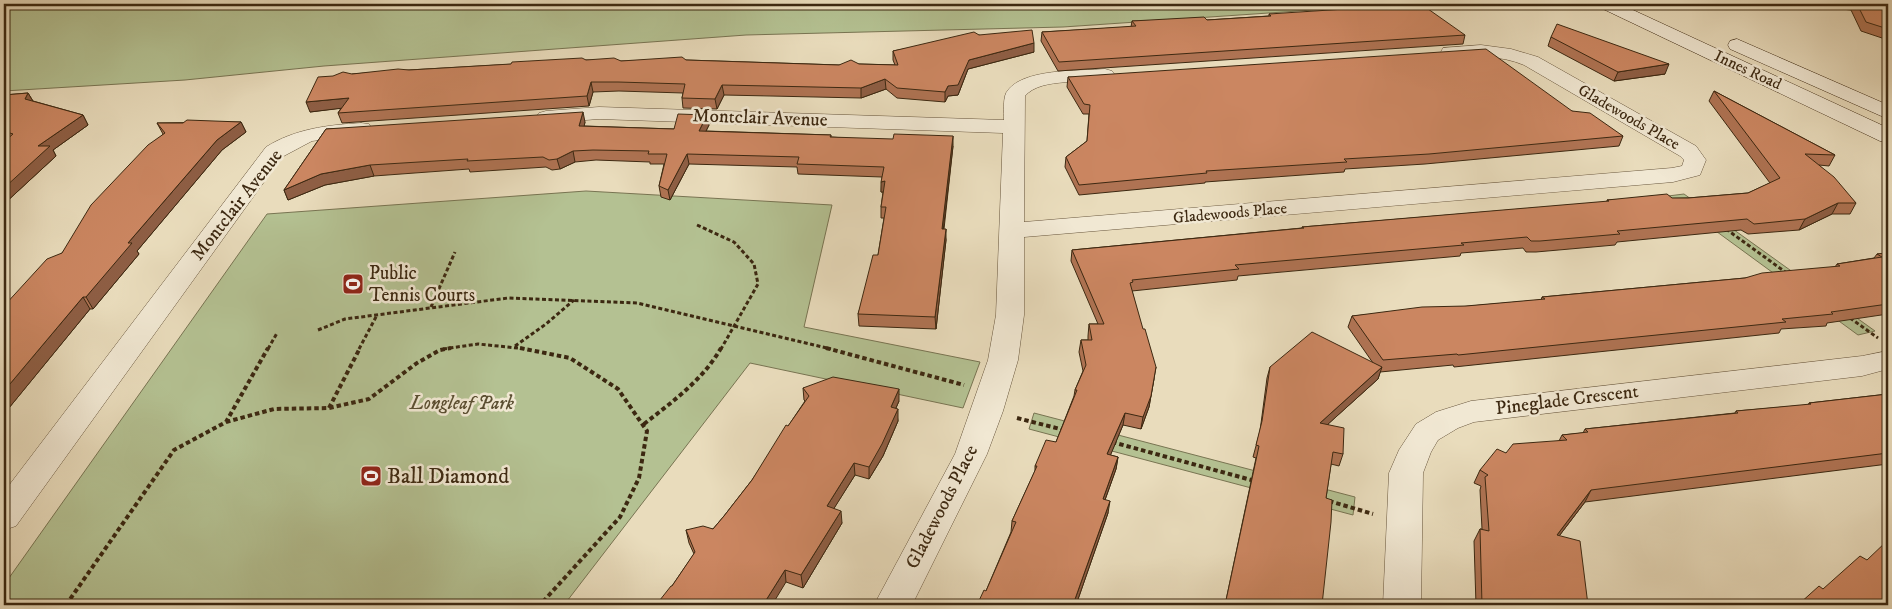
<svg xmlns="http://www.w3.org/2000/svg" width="1892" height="609" font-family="'IM FELL DW Pica',serif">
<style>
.green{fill:#b4c192;stroke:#787452}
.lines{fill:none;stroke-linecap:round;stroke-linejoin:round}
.minor-casing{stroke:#67553c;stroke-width:1}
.secondary-casing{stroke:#3c2811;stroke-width:1}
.path-far1{stroke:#3c2811;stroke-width:3;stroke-dasharray:4 2.5;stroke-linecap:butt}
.path{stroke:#3c2811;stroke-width:4;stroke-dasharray:4.5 3;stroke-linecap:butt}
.minor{fill:#f1e8d3;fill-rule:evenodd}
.secondary{fill:#f1e8d3;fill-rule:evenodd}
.wall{fill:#af7353;stroke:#3c2811}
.shaded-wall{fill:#8e5e44;stroke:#3c2811}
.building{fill:#cb8661;stroke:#3c2811}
.labels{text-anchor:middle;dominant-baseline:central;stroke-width:5;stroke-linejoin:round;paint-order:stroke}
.far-street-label{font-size:16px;fill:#3c2811;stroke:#f1e8d3}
.street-label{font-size:19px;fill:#3c2811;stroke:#f1e8d3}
.poi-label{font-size:19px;fill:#3c2811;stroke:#f1e8d3;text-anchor:start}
.park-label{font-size:19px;font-style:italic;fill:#5a4e31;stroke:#f1e8d3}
.near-poi-label{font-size:22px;fill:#3c2811;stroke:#f1e8d3;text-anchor:start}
</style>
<rect width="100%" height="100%" fill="#e9dcbc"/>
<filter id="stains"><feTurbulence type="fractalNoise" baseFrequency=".004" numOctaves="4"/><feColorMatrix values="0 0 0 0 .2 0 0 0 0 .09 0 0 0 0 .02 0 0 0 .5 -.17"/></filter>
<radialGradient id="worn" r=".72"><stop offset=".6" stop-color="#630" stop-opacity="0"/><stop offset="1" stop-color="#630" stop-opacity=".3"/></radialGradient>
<path class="green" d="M4,4H1401L1063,27L746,35L324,66L185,80L4,91Z
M586,191L832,205L804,327L980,362L963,408L750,363L564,605H4V585L267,214Z
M1684,194L1875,331L1858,335L1668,196Z
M1034,413L1355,497L1353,515L1029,429Z"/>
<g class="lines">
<g class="minor-casing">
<path id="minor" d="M1481,45L1511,49L1538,57L1696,146L1706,160L1700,175L1673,182L1024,237V315L1018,360L1003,411L987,454L912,605H874L955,454L988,360L996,315L1003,133L599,119L546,123L539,121L536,117L539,113L546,111L599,107L1004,120C1004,112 1003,100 1006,93C1020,68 1080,71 1105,69L1112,71L1115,75L1112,79C1088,85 1042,76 1025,96L1024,222L1672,168L1682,166L1684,160L1680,156L1524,65C1500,55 1476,56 1450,58L1443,56L1441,52L1443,48Z
M361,123L369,124L372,129L369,134L312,141L282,157L16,526L4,530V492L266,147C295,129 327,125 361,123Z
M1888,351V369L1862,376L1474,422L1458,428L1438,440L1431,452L1423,473L1421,605H1383L1389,473L1399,450L1416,424L1436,412L1471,401L1862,356Z"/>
</g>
<g class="secondary-casing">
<path id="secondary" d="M1599,4H1620L1888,128V142L1880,141L1601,8Z
M1737,39L1888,105V119L1730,49L1728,45L1730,41Z"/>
</g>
<path class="path-far1" d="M697,225L734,242L754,264L758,284L721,349
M1726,229L1788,274
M431,307L455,252
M1850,318L1878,338
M318,330L345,319L508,298L637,303L831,349
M515,346L546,324L574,300
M268,349L277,333
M359,349L377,315
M443,349L478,344L527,349"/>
<path class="path" d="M520,348L570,358L618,389L647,431L639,478L620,517L540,605
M826,348L964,385
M329,408L360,348
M1017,418L1064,430
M226,422L274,409L329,408L369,399L417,363L440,350L451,348
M644,424C672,402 703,380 721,348
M1112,442L1255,481
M1329,501L1373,514
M66,605L174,450L226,422L268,348"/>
<use href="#minor" class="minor"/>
<use href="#secondary" class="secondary"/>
</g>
<path class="wall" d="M1793,4H1888V40L1861,31L1851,10Z
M1269,14L1465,35L1463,44L1058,71L1041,41L1042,32L1131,27L1132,21L1207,20L1269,16Z
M979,35L1034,52L968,69L958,95L948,96L945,102L897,98L886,89L861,98L724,95L717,109L683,108L682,98L683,93L619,91L593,92L589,106L342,123L338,113L341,108L310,112L352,74L409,70L586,60L621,61L686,60L839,65L859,64L895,65L893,60V51Z
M1551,37L1665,74L1614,81L1548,46Z
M1068,77L1572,111L1623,136L1619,146L1425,164L1345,169L1344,172L1205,182V183L1079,195L1065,167L1066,157L1087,141L1089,114H1083L1067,87Z
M1714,91L1835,155L1829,166L1819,165L1856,203L1850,214H1832L1799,230L1748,234L1741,230L1617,242L1615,245L1536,252H1526L1523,248L1461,253L1460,256L1238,276L1237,280L1132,291L1154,379L1149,407L1141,429L1123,425L1110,455L1118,457L1116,469L1105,500L1108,513L1076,605H977L986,591L1011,532L1012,521L1035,471V466L1056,442L1074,396L1075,390L1083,371L1079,352L1081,340H1088V336L1089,324H1098L1071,261L1072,250L1302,228V227L1607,202V200L1688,198L1748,193L1770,183L1709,101Z
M28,93L33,101L83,115L88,125L53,150L56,156L4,204V142L6,140L4,139V95Z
M241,122L246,132L222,150L137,251L139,254L93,309H90L4,414V306L62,253L163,134L157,123Z
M585,122L584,126L674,129L709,125L706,131L831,135V137L953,146L944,229L946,240L936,329L859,326L858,314L878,255L884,218H881V207L883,192H881L882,177L798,174L797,167L689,164L670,200L661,197L659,186L664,164H650V162L596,160L575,162L560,169L552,170L546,167L470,172L469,169L374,176L325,185L288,200L284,190L326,129Z
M1888,253V314L1827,323L1826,326L1781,329L1779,333L1454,367L1453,365L1380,372L1378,379L1328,424L1343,454L1339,466L1331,464L1326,498L1322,605H1225L1256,458L1253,457L1260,431L1267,378L1270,367L1373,363L1348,327L1352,316L1541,300L1542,297L1745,278L1835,267L1837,264L1874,258L1877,254Z
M803,388L899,401L896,408L898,421L883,456L869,479L855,475L834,508L842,523L803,588L786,582L672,586L694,554L689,543L686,530L713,529L724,516L752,480L805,401L804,400Z
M1888,394V464L1585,502L1559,536L1588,605H1476L1474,541L1480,529H1482L1480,490L1481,486L1474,483L1480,470L1506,453L1559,441L1562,435L1583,433L1585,429L1735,413L1736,411L1808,405L1809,403Z"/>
<path class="shaded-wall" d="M1034,43V52L968,69L958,95L948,96L945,102V92L948,86L969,60Z
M1669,64L1665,74L1614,81L1618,72Z
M885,79L886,89L861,98V88Z
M591,82L593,92L589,106L587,96Z
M722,85L724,95L717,109L715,99Z
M28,93L34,103L25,99Z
M349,98L352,107L310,112L306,102Z
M583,112L585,122L582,136L579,126Z
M83,115L88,125L53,150L56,156L4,204V188L38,146Z
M707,115L709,125L701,141L699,131Z
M241,122L246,132L222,150L137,251L139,254L93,309L86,297L128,243L217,140Z
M953,136V146L942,240V229Z
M573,151L575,162L560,169L557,159Z
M687,154L689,164L670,200L668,190Z
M370,165L374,176L325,185L288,200L284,190L321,174Z
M885,181L886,192H881V182Z
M1838,203L1832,214L1799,230L1805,219Z
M946,229V240L936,329L935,317Z
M83,297L90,309L4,414V391Z
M1156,367L1149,407L1141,429L1143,417Z
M1382,367L1378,379L1316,435L1320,423Z
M899,389V401L891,419V407Z
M898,409V421L883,456L869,479V467Z
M1125,413L1123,425L1106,466L1107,454Z
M1118,457L1116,469L1101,511L1103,499Z
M854,463L855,475L828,518L827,506Z
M1591,490L1585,502L1550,548L1557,535Z
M1110,501L1108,513L1076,605H1074V602Z
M841,511L842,523L803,588L801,575Z
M785,570L786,582L772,605H763Z"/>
<path class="building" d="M1421,4L1465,35L1059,62L1042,32L1136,26L1132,21L1204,17L1207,20L1271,16L1269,14Z
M1857,4H1888V29L1866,22Z
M1557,24L1669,64L1618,72L1551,37Z
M1032,30L1034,43L969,60L958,85L948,86L945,92L897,88L885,79L861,88L722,85L715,99L682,98L685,84L618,82H591L587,96L338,113L349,98L306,102L318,77L333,76L343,72L352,74L398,69L409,70L511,64L512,62L582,58L586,60L614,58L621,61L682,57L686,60L839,65L851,60L859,64L898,65L893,51L974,32L979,35Z
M1486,49L1572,111L1590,113L1623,136L1429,154L1344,159L1347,162L1206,171L1207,173L1079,185L1066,157L1087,141L1090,105L1084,104L1068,77Z
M1714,91L1835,155L1805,154L1834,177L1856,203H1838L1805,219L1754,224L1747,219L1617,231L1620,234L1540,241H1531L1527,237L1461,243L1464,245L1235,265L1239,269L1132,280L1133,282L1130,283L1143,329H1145L1156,367L1151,396L1143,417L1125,413L1107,454L1118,457L1103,499L1110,501L1074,602L1071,601L1070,605H977L984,590L986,591L1016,522L1012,521L1037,466H1035L1046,440L1056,442L1077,390H1075L1086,365L1081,340H1092L1089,324H1104L1072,250L1304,228L1302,227L1609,201L1607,200L1667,194L1672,198H1688L1748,193L1780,178Z
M28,93L25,99L83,115L38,146H50L4,188V142L13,134L4,131V95Z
M583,112L579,126L674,129L678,114L707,115L699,131L831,135L830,137L893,139L894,134L953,136L942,229H946L935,317L858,314L873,255H878L886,207H881L885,181L881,182L884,167L797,164L799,157L687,154L668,190L659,186L667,154H648L649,151L593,150L573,151L557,159L549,160L543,157L467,161L468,159L370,165L321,174L284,190L326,129Z
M187,120L241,122L217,140L128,243H132L86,297H83L4,391V306L47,259L62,253L91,205L148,145L165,133L157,123H183Z
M1888,253V304L1831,312L1833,314L1782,319L1786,322L1458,355L1457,354L1383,360L1352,316L1422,307L1466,306L1545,299L1542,297L1745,278L1762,273L1840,266L1837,264L1882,257L1877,254Z
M1312,332L1382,367L1320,423L1344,428L1343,454L1333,452L1326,498L1332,500L1331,522L1322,605H1225L1259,446L1256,445L1262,421L1270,367Z
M833,377L899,389L891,407L898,409L882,444L869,467L854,463L827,506L841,511L801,575L785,570L763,605H656L671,586H672L695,552L686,530L703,526L713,529L724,516L752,480L786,425L788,426L809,396L803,388Z
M1888,394V453L1591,490L1557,535L1580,541L1588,605H1482L1480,529L1489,531L1485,477L1488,475L1480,470L1497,449L1506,453L1513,444L1567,440L1562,435L1588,432L1585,429L1738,413L1736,411L1811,404L1809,403Z
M1888,540V605H1801L1799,604L1819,586L1823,589L1860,556L1867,560Z"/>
<defs>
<g id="stadium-square" transform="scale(1.125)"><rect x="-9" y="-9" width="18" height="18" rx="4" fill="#8f2418" stroke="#f1e8d3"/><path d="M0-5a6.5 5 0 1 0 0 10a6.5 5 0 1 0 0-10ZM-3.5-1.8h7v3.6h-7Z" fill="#fff"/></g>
</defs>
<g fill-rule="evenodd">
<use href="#stadium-square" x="353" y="284"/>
<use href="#stadium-square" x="371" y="476"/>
</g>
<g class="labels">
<g class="far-street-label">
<text transform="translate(1748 70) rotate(25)">Innes Road</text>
<text transform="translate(1629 117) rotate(30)">Gladewoods Place</text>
<text transform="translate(1230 213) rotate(-5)">Gladewoods Place</text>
</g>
<g class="street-label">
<text transform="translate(760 118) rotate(2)">Montclair Avenue</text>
<text transform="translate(237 205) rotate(-52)">Montclair Avenue</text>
<text transform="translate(1567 400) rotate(-7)">Pineglade Crescent</text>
<text transform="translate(942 507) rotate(-63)">Gladewoods Place</text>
</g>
<g class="poi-label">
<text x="369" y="273">Public<tspan x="369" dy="22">Tennis Courts</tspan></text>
</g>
<g class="park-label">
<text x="462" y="403">Longleaf Park</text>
</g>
<g class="near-poi-label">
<text x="387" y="476">Ball Diamond</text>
</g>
</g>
<rect width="1892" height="609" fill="none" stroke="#e9dcbc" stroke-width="20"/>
<rect x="5" y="5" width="1882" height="599" fill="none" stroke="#3c2811" stroke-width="2.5"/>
<rect x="10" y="10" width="1872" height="589" fill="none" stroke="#3c2811"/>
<rect width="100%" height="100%" filter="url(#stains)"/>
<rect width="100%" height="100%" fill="url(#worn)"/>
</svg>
